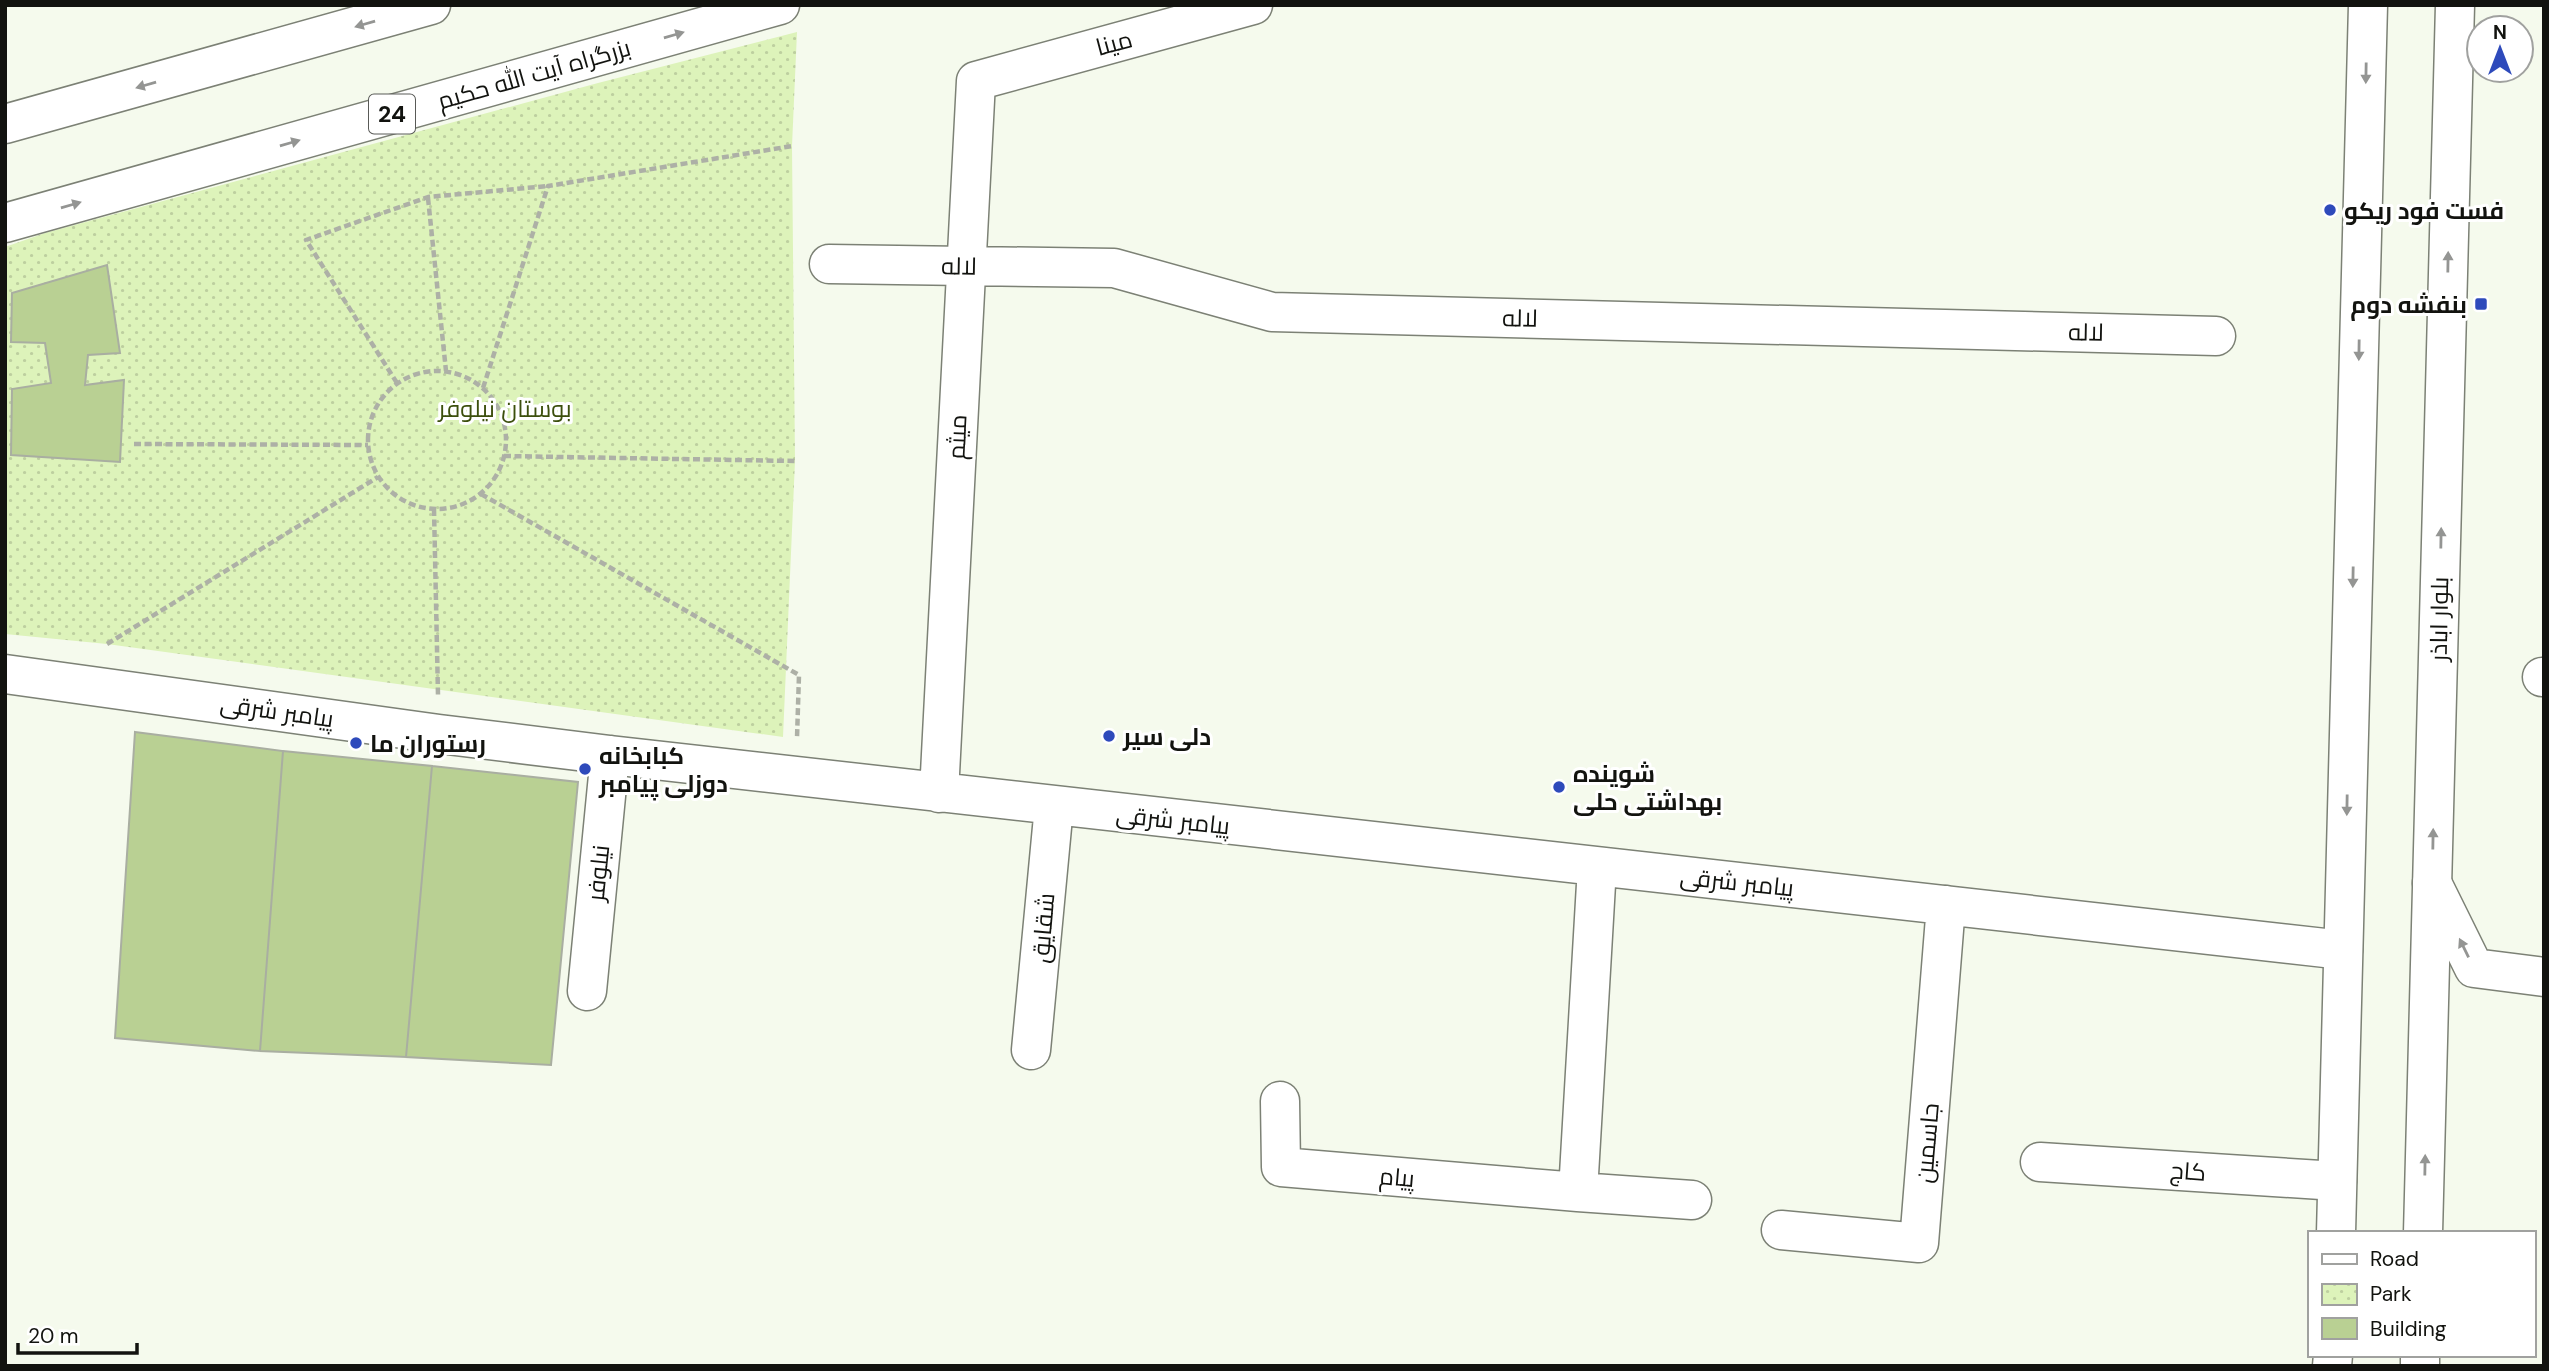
<svg xmlns="http://www.w3.org/2000/svg" width="2549" height="1371" font-family="'DM Sans',Cairo,sans-serif">
<style>
.park{fill:url(#park-dots)}
.building{fill:#b9d093;stroke:#a9aea1;stroke-width:2}
.lines{fill:none;stroke-linecap:round;stroke-linejoin:round}
.minor-casing{stroke:#7c8175;stroke-width:41}
.major-casing{stroke:#7c8175;stroke-width:41}
.highway-casing{stroke:#7c8175;stroke-width:41}
.path{stroke:#adb0a6;stroke-width:4.5;stroke-dasharray:7 3.5;stroke-linecap:butt}
.minor{stroke:#fff;stroke-width:38}
.major{stroke:#fff;stroke-width:38}
.highway{stroke:#fff;stroke-width:38}
.oneway{fill:#949593}
.poi-dot{fill:#2e4abb;stroke:#fff;stroke-width:2.5}
.labels{text-anchor:middle;dominant-baseline:central;stroke-width:6;stroke-linejoin:round;paint-order:stroke}
.shield{fill:#fff;stroke:#595a57;stroke-width:2}
.shield-label{font-size:23px;font-weight:bold;fill:#12130f}
.street-label{font-size:24px;fill:#12130f;stroke:#fff}
.poi-label{font-size:24px;font-weight:bold;fill:#12130f;stroke:#fff;text-anchor:start}
.park-label{font-size:24px;fill:#3c4f0d;stroke:#fff}
</style>
<defs>
<pattern id="park-dots" width="8" height="8" patternUnits="userSpaceOnUse" patternTransform="scale(1.75)"><rect width="8" height="8" fill="#ddf3ba"/><path d="M2 2h.1M6 6h.1" fill="none" stroke="#bdcf9f" stroke-width="1.8" stroke-linecap="round"/></pattern>
</defs>
<rect width="100%" height="100%" fill="#f5faed"/>
<path class="park" d="M797,32L792,146L795,461L783,737L107,644L5,634V247L45,233L598,83Z"/>
<path class="building" d="M107,265L120,353L88,355L85,385L124,380L120,462L11,455L12,389L51,383L45,343L11,342L12,293Z
M135,732L283,751L260,1051L115,1038Z
M283,751L432,766L406,1057L260,1051Z
M432,766L578,782L551,1065L406,1057Z"/>
<g class="lines">
<g class="minor-casing">
<path id="minor" d="M829,264L1114,268L1272,312L2216,336
M5,674L439,734L610,755L2343,950
M2542,677H2544
M939,793L976,81L1253,5
M2432,883L2474,968L2544,977
M587,991L610,755
M1031,1050L1054,806
M1280,1101L1281,1167L1578,1192L1692,1200
M2040,1162L2337,1181
M1578,1192L1597,867
M1781,1230L1919,1243L1946,905"/>
</g>
<g class="major-casing">
<path id="major" d="M2336,1233L2368,5
M2423,1233L2455,5
M2332,1366L2333,1355
M2420,1366V1355"/>
</g>
<g class="highway-casing">
<path id="highway" d="M5,124L431,5
M5,223L780,5"/>
</g>
<path class="path" d="M428,198L446,371
M368 440a69 69 0 1 1 138 0a69 69 0 1 1-138 0Z
M397,383L306,240L428,197L548,186
M483,388L548,186L792,146
M134,444L368,445
M504,456L795,461
M481,494L799,675L797,738
M434,509L438,695
M107,644L378,477"/>
<use href="#minor" class="minor"/>
<use href="#major" class="major"/>
<use href="#highway" class="highway"/>
</g>
<defs><path id="oneway-solid" d="M-6-.8H1V-3.2L6.5 0L1 3.2V.8H-6Z" transform="scale(1.75)"/></defs>
<g class="oneway">
<use href="#oneway-solid" transform="translate(365 24) rotate(164)"/>
<use href="#oneway-solid" transform="translate(674 35) rotate(-16)"/>
<use href="#oneway-solid" transform="translate(2366 73) rotate(91)"/>
<use href="#oneway-solid" transform="translate(146 85) rotate(164)"/>
<use href="#oneway-solid" transform="translate(290 143) rotate(-16)"/>
<use href="#oneway-solid" transform="translate(71 205) rotate(-16)"/>
<use href="#oneway-solid" transform="translate(2448 262) rotate(-89)"/>
<use href="#oneway-solid" transform="translate(2359 350) rotate(91)"/>
<use href="#oneway-solid" transform="translate(2441 538) rotate(-89)"/>
<use href="#oneway-solid" transform="translate(2353 577) rotate(91)"/>
<use href="#oneway-solid" transform="translate(2347 805) rotate(91)"/>
<use href="#oneway-solid" transform="translate(2433 839) rotate(-89)"/>
<use href="#oneway-solid" transform="translate(2464 948) rotate(-116)"/>
<use href="#oneway-solid" transform="translate(2425 1165) rotate(-89)"/>
</g>
<g class="poi-dot">
<circle cx="2330" cy="210" r="7"/>
<rect x="2474" y="297" width="14" height="14" rx="3.5"/>
<circle cx="1109" cy="736" r="7"/>
<circle cx="356" cy="743" r="7"/>
<circle cx="585" cy="769" r="7"/>
<circle cx="1559" cy="787" r="7"/>
</g>
<g class="labels">
<rect class="shield" x="369" y="94.5" width="46" height="39" rx="5"/>
<g class="shield-label">
<text x="392" y="114">24</text>
</g>
<g class="street-label">
<text transform="translate(1114 43) rotate(-15)">مینا</text>
<text transform="translate(534 74) rotate(-16)">بزرگراه آیت الله حکیم</text>
<text transform="translate(959 266) rotate(1)">لاله</text>
<text transform="translate(1520 318) rotate(1)">لاله</text>
<text transform="translate(2086 332) rotate(1)">لاله</text>
<text transform="translate(957 437) rotate(-87)">میثم</text>
<text transform="translate(2439 619) rotate(-89)">بلوار اباذر</text>
<text transform="translate(277 711) rotate(8)">پیامبر شرقی</text>
<text transform="translate(1173 820) rotate(6)">پیامبر شرقی</text>
<text transform="translate(598 873) rotate(-84)">نیلوفر</text>
<text transform="translate(1737 882) rotate(6)">پیامبر شرقی</text>
<text transform="translate(1043 928) rotate(-85)">شقایق</text>
<text transform="translate(1927 1143) rotate(-85)">جاسمین</text>
<text transform="translate(2188 1171) rotate(4)">کاج</text>
<text transform="translate(1397 1177) rotate(5)">پیام</text>
</g>
<g class="poi-label">
<text x="2344" y="210">فست فود ریکو</text>
<text x="2467" y="304" text-anchor="end">بنفشه دوم</text>
<text x="1123" y="736">دلی سیر</text>
<text x="370" y="743">رستوران ما</text>
<text x="599" y="755">کبابخانه<tspan x="599" dy="28">دوزلی پیامبر</tspan></text>
<text x="1573" y="773">شوینده<tspan x="1573" dy="28">بهداشتی حلی</tspan></text>
</g>
<g class="park-label">
<text x="505" y="408">بوستان نیلوفر</text>
</g>
</g>
<rect width="2549" height="1371" fill="none" stroke="#12130f" stroke-width="14"/>
<rect x="2308" y="1231" width="228" height="126" fill="#ffffff" stroke="#a0a19f" stroke-width="2"/>
<rect x="2322" y="1254" width="35" height="10" fill="#ffffff" stroke="#a0a19f" stroke-width="2"/>
<text x="2370" y="1266" font-size="21" fill="#12130f">Road</text>
<rect x="2322" y="1284" width="35" height="21" fill="url(#park-dots)" stroke="#a0a19f" stroke-width="2"/>
<text x="2370" y="1301" font-size="21" fill="#12130f">Park</text>
<rect x="2322" y="1318" width="35" height="21" fill="#b9d093" stroke="#a0a19f" stroke-width="2"/>
<text x="2370" y="1336" font-size="21" fill="#12130f">Building</text>
<g transform="translate(2500 49)"><circle r="33" fill="#ffffff" stroke="#a0a19f" stroke-width="2"/>
<path d="M0-5L12 26L0 18L-12 26Z" fill="#2e4abb"/>
<text y="-10" font-size="19" font-weight="bold" text-anchor="middle" fill="#12130f">N</text>
</g>
<path d="M18 1343v10h119v-10" fill="none" stroke="#12130f" stroke-width="3.5"/>
<text x="28" y="1343" font-size="21" fill="#12130f" stroke="#ffffff" stroke-width="5" paint-order="stroke">20 m</text>
</svg>
